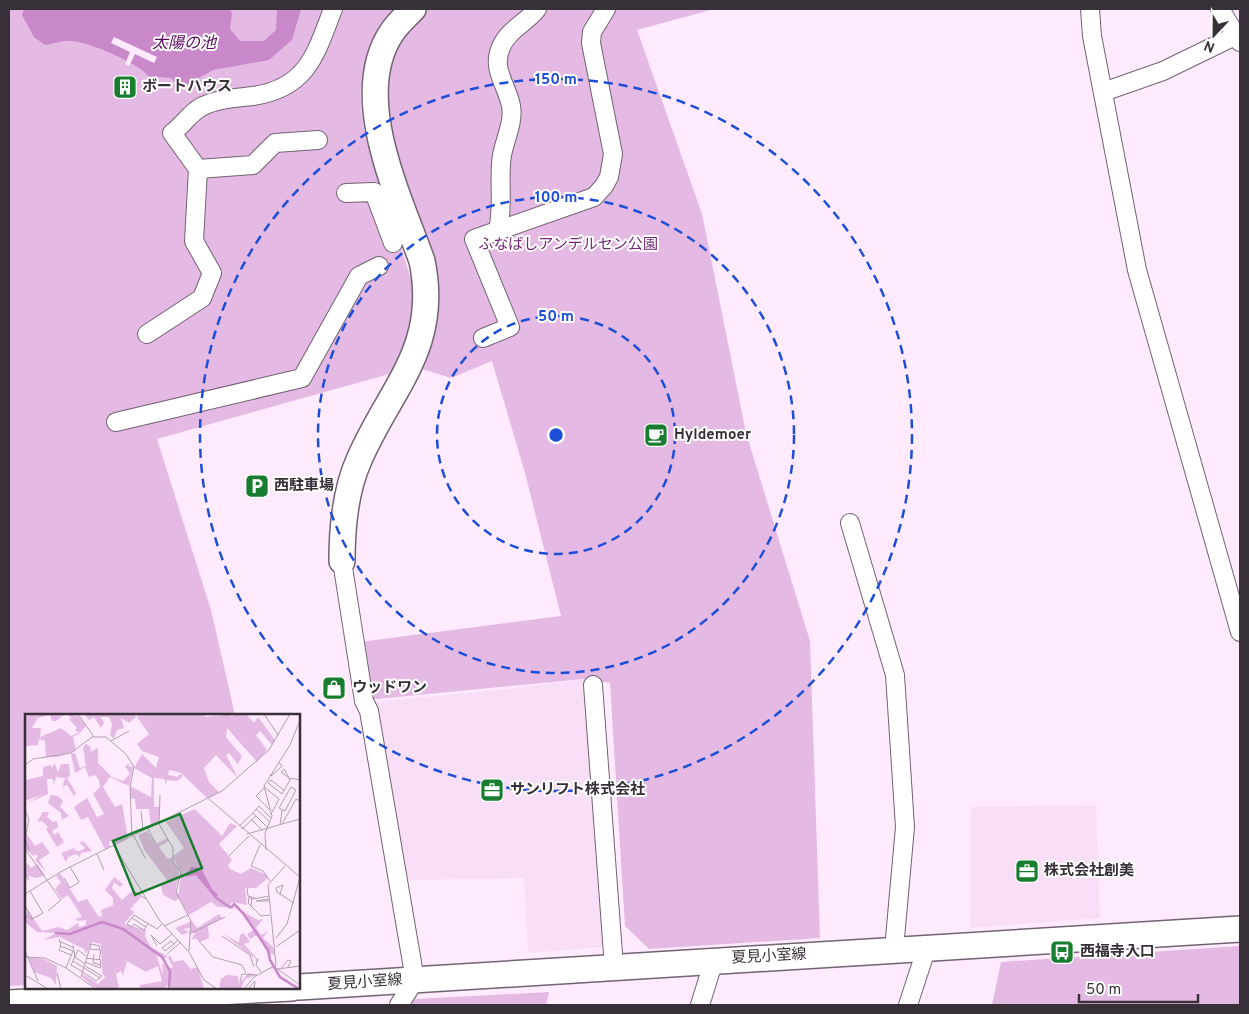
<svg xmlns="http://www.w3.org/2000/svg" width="1249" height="1014" font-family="Overpass,'Noto Sans JP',sans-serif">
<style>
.built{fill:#f9def8}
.green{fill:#e4b9e3}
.water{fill:#c988ca}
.pier{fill:#ffeafe}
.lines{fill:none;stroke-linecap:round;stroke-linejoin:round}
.street-casing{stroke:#736273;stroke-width:20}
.secondary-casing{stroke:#736273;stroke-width:28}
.street{stroke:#fff;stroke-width:18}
.secondary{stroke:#fff;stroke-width:25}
.ring{fill:none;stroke:#1d4ed8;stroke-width:2.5;stroke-dasharray:9 6}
.labels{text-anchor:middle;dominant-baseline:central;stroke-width:4;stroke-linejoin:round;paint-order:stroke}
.poi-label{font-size:15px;font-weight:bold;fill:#383038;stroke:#fff;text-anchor:start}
.park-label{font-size:15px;fill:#752878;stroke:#fff}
.street-label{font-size:15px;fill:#383038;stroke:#fff}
.water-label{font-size:16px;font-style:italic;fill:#5b0a5e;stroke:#fff}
.inset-river{fill:none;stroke:#c988ca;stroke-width:2.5}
.inset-road{fill:none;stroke:#afa0af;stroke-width:1}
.view{fill:#197d30;fill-opacity:0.15;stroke:#197d30;stroke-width:2.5}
.inset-edge{fill:none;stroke:#383038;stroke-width:2.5}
.centre{fill:#1d4ed8;stroke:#fff;stroke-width:2.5}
.ring-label{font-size:15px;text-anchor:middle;font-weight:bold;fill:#1d4ed8;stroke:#fff;stroke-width:4;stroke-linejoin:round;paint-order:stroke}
</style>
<rect width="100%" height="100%" fill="#ffeafe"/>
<path class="built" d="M583,679L589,695L603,947L528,953L524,878L405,880L374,702L508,689Z
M1096,805L1100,918L970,928L971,807Z"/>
<path class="green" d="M9,9H399C390,21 379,33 372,47C357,74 359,108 366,138L411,279L413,297L409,327L405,347L393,373L157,439L211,610L235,715H26V985L9,986Z
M423,9H714L637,30L702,214L746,433L810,641L820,938L649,949L625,926L610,683L583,679L367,700L360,642L561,616L525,473L492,361L451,378L419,368L426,352L384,116L390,55Z
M1240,946V1005H992L1001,962Z
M549,992L546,1005H411L415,999Z"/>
<path class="water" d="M24,9H230L232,14L230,29L240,41H264L276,30L277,9H301L292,40L269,60L213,70L180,89L171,78L148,76C139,63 88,42 72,41C63,40 53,44 45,45L34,37L22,15Z"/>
<path class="pier" d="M114,37L157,57L154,63L135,54L129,66L125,64L130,52L111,43Z"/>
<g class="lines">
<g class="street-casing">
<path id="street" d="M1090,9L1092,36L1137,270L1240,632
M1220,9L1240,42
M1103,92L1163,71L1237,35
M318,140L275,143L253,165L198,169L172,133C183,125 190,113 201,107C216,99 236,98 253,96C308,88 316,53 333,9
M346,193L374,192L393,243
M498,231C504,202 498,180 502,155C505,139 514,122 511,106C507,85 491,69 501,47C508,30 526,23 537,9
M147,334L202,298L212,273L194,241L198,169
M483,338L510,327L474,239L594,197L604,186L609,177L613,154L591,43L592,32L606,9
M116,422L302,378L359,276L379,266
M850,523L895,675L905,827L894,949
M342,561L364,701L369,711L415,980L399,1005
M593,685L614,967
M700,1005L714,960
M908,1005L927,947"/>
</g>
<g class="secondary-casing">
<path id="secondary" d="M342,561C342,527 345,491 359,460C390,388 440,348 422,261C399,196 349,96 392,32C398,23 406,16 413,9
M299,987L1240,929
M9,1003L292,988"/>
</g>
<use href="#street" class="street"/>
<use href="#secondary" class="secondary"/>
</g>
<g class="ring">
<circle cx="556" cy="435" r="119"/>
<circle cx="556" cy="435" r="238"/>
<circle cx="556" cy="435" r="356"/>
</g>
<defs>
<g id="building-square" transform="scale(1.25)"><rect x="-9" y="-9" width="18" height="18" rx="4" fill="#197d30" stroke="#fff"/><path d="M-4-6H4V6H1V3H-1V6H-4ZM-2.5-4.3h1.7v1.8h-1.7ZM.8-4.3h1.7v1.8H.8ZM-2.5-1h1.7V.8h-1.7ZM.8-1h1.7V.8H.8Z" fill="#fff"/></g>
<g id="cafe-square" transform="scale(1.25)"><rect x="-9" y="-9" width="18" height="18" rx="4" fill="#197d30" stroke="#fff"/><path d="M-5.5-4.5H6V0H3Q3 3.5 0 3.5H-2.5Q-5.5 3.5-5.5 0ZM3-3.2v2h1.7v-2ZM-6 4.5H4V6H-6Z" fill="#fff"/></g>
<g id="parking-square" transform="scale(1.25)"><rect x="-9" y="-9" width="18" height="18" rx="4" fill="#197d30" stroke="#fff"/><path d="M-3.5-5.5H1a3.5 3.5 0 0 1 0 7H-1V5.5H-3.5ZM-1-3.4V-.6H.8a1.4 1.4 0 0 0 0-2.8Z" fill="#fff"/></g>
<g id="shop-square" transform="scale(1.25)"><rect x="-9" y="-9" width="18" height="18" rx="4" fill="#197d30" stroke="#fff"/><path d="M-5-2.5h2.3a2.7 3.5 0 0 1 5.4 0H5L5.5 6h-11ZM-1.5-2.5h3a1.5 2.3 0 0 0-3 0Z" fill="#fff"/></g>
<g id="office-square" transform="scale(1.25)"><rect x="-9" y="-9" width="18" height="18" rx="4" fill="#197d30" stroke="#fff"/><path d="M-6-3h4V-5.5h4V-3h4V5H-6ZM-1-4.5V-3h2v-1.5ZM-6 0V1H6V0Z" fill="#fff"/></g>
<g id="bus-square" transform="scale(1.25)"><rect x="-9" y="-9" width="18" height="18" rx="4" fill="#197d30" stroke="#fff"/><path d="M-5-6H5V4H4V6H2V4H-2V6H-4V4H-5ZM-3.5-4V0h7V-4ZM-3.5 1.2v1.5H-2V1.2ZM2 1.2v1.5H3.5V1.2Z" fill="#fff"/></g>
</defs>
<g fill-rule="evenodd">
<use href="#building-square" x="125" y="87"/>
<use href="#cafe-square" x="656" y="435"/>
<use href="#parking-square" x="257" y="486"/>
<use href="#shop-square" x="334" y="688"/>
<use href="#office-square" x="492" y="790"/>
<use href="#office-square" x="1027" y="871"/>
<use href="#bus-square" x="1062" y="952"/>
</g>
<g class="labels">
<g class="poi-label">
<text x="142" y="87">ボートハウス</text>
<text x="674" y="435">Hyldemoer</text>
<text x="274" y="486">西駐車場</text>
<text x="352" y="688">ウッドワン</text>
<text x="510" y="790">サンリフト株式会社</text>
<text x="1044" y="871">株式会社創美</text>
<text x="1080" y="952">西福寺入口</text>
</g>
<g class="park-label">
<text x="568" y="245">ふなばしアンデルセン公園</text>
</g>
<g class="street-label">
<text transform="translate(769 957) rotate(-3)">夏見小室線</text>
<text transform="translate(365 983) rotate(-4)">夏見小室線</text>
</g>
<g class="water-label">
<text x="184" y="44">太陽の池</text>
</g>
</g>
<g transform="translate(25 714)">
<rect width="275" height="275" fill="#ffeafe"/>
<path d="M14,0H39V1L31,7H27L25,1L13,4L7,14H16L15,23L36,14L46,22L55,18L50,17L52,14L44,5L47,4L42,0L53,2L61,12L54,20L48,23L51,36L33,43H21L20,27L14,25L13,31L0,32V2ZM59,0H109L111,3L104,9L96,4L99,14L92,16L89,25L85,21L87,10L84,3H76L79,9L76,14L69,3L64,6ZM114,0H179L180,3L207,0L206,4L209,0H221L229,9L233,3L250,26L247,31L235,17L231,21L242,36L232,48L202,14L201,23L217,42L213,50L219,58L204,39L201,41L213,64L191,41L179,54L184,68L194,78L183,85L156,59L144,56L143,61L153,63L155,60L158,62L152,67L142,66L140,71V65L129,64V93H135L133,109L126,113L124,95H111L110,85L105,84V72L126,83L127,64L109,54L117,40L131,54L134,43L117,37L112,30L124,20L112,3ZM61,30L66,33L65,38L73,34V49L87,63L98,67L105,60L100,52L105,49L103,52L108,53L104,72L85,63L78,73L90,93L97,90L103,124L89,131L87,127L84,128L85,132L80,135L63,103L56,106L49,93L62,84L72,103L79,100L68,80L75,73L74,66L70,61L64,63L60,53L50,59L46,40L50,39L55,54L61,52L58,33ZM30,49L33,59L36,50H44L45,62L42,64L51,79L49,82L42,71L37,73L46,88L37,74L40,64L31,63L29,71L28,65H22L23,80L0,90L16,81L0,87L1,66L18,62V53L26,51L27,54ZM26,81L33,82L38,87L35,93L44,102L40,104L37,106L36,99L23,89ZM170,95L197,122L205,109L212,112L194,130L207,146L203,151L205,155L216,160L226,154L242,161L243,164L231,174H220L222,191L207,188L204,193H193L186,188L164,201L153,182L156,161L148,142L159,134L141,108ZM18,98H24L22,103L28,108L32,107L33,113L27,117L29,121L33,118L39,128L32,133L21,115L23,113L17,107L12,108ZM2,107L1,119L10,132L17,128L25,139L14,146L21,158L10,146L13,143L11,140L8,142L0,134ZM122,117L131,130L142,124L144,127L134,133L143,145L147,143L155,161L151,173L154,185L150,187L138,181L136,172L142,166L120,137L113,121ZM58,127L67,137L56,139L55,143L51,140L43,143L41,148L36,139L52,133L48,136L55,137L60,134L55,129ZM0,147L6,154L12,150L20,161L12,164L3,162L5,168L0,163ZM35,159L53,188L62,185L74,203L77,202L76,196L88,191V184L80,176L89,163L98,170L95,173L89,168L87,174L97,186L107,177L116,183L105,195L109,198L99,210L121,216L120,222L126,233L142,242L139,246L130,237L138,261L137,249L144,255L148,253L143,244L145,241L148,248L158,246L166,255L173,253L179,275H147L144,269L140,275H114L115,271L137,267L133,252L121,258L102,247L98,262L96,257L91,260L94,274L72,275L57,263L58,260L73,270L80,263L77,258L76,230L67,228L61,240L59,235L35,223L18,226L31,219L12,218L0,208L2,195L17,217L34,213L42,216L53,209L54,213L61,211V206L53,207L50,205L57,203L43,181L37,185L30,175L36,168L31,162ZM217,197L233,206L238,205L231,214L236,221L243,217L238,224L248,233L250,242L245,239V243L232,221L225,225L222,220L229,216ZM194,200L197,204L183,212L184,224L175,228L170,224L166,227L170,219L164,218L166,214L158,215L164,218L157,221L150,214L167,207L172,214ZM197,219L214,229L215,221L219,219L225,228L219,230L232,245L231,251V245ZM3,243L19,245L32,252L31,271L26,264L9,258ZM224,259L231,261L220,265L216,275H194L196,265L202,261L213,262L214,269Z" fill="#e4b9e3"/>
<path d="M166,153L176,154L187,175L193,181L190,184L171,161L161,163Z" fill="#c988ca"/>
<path class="inset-river" d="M190,183L206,194M206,194L209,190L218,199L243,236L245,246L255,263L274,275M30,219L45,220L77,208L98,215L137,243L145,257L144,275"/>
<path class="inset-road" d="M53,0L69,23M239,0L253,21M86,27L104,17M0,51L8,45L46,39L67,23H81L101,40L109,53L105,73L107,122M245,60L246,62L257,52L254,48M264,64L259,55L256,58L264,64L265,66M239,73L254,85L246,100M240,73L231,82L245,96M266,73L271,76L260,97L254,94ZM259,76L246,66L243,69L257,80L266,64L275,66M135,81L134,110L148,134V147L156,159L151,178L166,207L164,237M184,85L275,163M0,95L4,106L0,124L4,137M231,95L245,108M116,97L118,116M226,105L237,116M257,110L271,85L275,87M255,111L257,96M214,112L228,99M242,113L228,99L234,92L246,104M123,115L131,130M217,115L231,102M222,120L275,105M109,122L120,144M235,131L226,152L238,157L245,167M89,132L135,207L164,238L179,266L192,275M0,135L36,186L23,197M241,136L240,119L247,102L239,72L265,31L275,6M72,140L79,156M204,142L224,122M39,164L45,174L54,168L45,153M222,174L223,182L230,184M107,176L121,185M0,180L37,157L197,77L244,36L265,0M255,180L258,171L251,174L252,178L269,189M228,185L244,182M244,185L231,187H244M223,189L236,202L245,201M224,189L223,184H227L226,192M0,192L8,205M0,201L7,205L18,199L5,177M107,204L121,213M109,210L107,213L102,210L109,201L132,215L137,210M109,210L119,216L123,210M139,212L163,201M164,220L200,203M197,222L225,241L229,253M251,224L262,210L275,163M35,225L34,227L49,234M174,227L188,243L217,251L221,259M36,228L35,232L48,237M149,230L146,227L137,234L140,237L149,230L153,226M48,231L50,243L60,250M36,232L34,236L46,241M132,232L126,221L135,230L147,220M251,233L275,216M65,235L76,236L74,246M0,237L13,267M142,240L156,228M0,243L20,244L41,254L71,275M0,244V263M61,244L76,246L75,251M233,244L231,251L236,258M48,247L75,264M60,248L75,254L76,251L68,249L69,240M250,253L275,271M41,254L48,237M256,254L263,246L266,247L263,253M253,255L275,252M58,258L71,267L77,262L60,252M58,258L46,251L53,236L61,242M32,259L36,275M0,261L23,275M56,263L66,230L75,232L74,236M215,268L217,260L232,261M219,275L229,263L251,251L243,171L260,152M223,275L230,267L229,275"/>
<path class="view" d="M155,100L177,154L110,181L88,127Z"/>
<rect width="275" height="275" class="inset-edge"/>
</g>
<circle cx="556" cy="435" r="8" class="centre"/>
<g class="ring-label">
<text x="556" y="84">150 m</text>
<text x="556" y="202">100 m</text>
<text x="556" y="321">50 m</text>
</g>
<rect width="1249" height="1014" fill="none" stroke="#383038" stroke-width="20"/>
<g transform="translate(1214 35) rotate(202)" stroke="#ffffff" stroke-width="4" paint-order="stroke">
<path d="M0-4L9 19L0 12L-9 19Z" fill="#383038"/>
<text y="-8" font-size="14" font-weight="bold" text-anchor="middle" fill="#383038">N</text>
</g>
<path d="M1079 994v8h119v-8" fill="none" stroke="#383038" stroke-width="2.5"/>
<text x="1086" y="994" font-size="15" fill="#383038" stroke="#ffffff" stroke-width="4" paint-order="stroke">50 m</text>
</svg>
